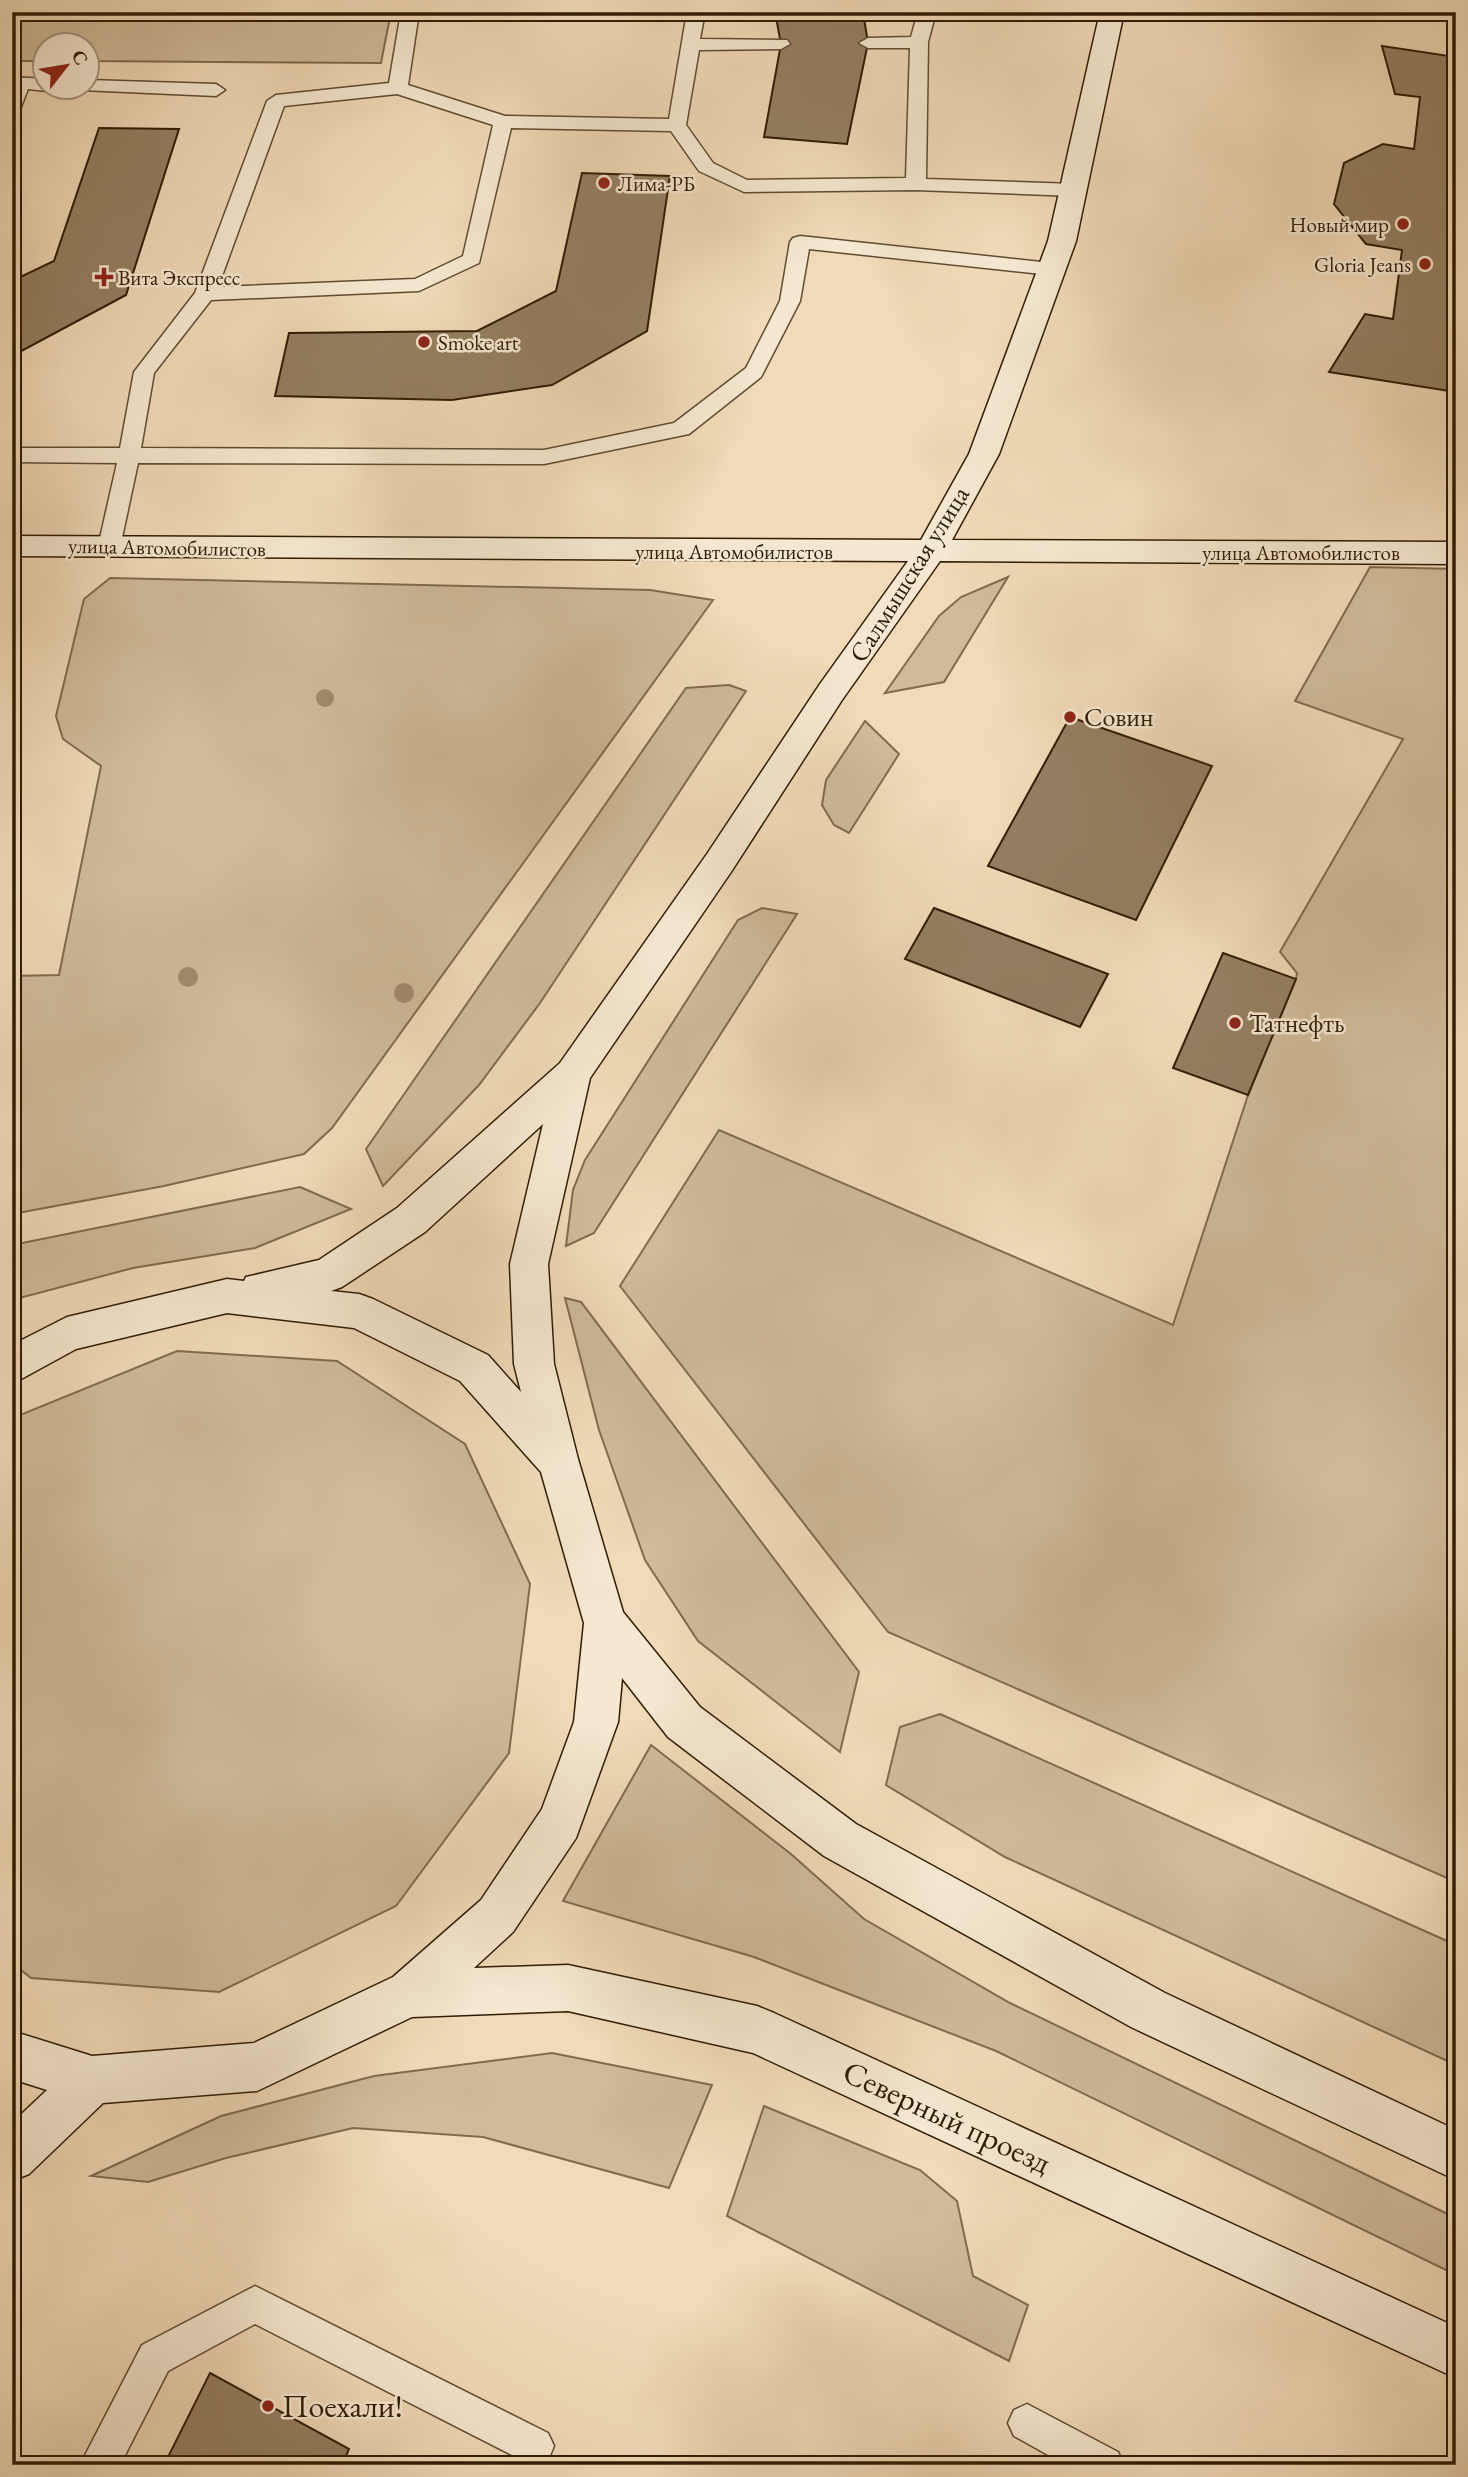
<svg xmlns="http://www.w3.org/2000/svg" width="1468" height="2477" font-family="'EB Garamond',serif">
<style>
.green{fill:#cfba99;stroke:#806b4e;stroke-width:2}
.building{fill:#947f61;stroke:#301c04;stroke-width:2}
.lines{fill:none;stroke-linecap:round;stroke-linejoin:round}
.lane-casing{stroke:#604c31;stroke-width:3}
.secondary-casing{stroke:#301c04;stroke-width:3}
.lane{fill:#f5e7d0;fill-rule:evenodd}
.secondary{fill:#f5e7d0;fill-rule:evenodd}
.tree{fill:#a18b6d}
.poi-dot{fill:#8f2418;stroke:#f5e7d0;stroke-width:2.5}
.labels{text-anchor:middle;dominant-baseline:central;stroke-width:5;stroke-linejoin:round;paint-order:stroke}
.far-poi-label{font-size:21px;fill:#301c04;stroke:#f5e7d0;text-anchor:start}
.far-street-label{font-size:21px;fill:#301c04;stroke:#f5e7d0}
.street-label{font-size:26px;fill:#301c04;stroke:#f5e7d0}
.poi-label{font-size:26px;fill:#301c04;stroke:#f5e7d0;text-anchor:start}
.near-street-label{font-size:32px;fill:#301c04;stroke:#f5e7d0}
.near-poi-label{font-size:32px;fill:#301c04;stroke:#f5e7d0;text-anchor:start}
</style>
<rect width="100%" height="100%" fill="#f0dab7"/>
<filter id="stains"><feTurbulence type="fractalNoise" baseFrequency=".00286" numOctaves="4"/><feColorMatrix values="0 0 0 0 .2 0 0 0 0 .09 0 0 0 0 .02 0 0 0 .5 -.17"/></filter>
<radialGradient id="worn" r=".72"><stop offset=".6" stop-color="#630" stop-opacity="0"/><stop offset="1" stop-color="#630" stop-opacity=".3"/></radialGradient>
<path class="green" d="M12,12H391L381,63L88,61V46H46L45,61H12Z
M1370,567L1456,569V1882L888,1632L620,1286L719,1130L1173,1325L1248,1095L1296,979L1297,973L1280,952L1403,739L1295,701Z
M1008,577L944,682L885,693L939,616L961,597Z
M110,578L650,590L713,600L332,1128L304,1154L164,1186L12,1214V976L59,975L101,766L63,739L56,716L84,599Z
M729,685L746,691L540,1003L479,1085L383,1186L366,1149L686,688Z
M865,721L899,754L849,833L834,825L822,805L826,780Z
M762,908L797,914L594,1233L566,1246L573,1190L585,1160L738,920Z
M300,1187L351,1209L255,1248L133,1268L12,1300V1245Z
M565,1298L581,1302L859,1672L840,1752L698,1641L645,1560L599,1430Z
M177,1351L337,1361L465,1444L530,1584L509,1753L396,1906L219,1992L31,1978L12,1963V1424L20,1415Z
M940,1714L1456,1945V2065L1005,1857L886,1785L900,1727Z
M651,1745L791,1854L864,1919L1010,2003L1456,2218V2275L996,2051L754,1957L563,1901Z
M552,2053L712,2085L669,2188L483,2137L353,2128L226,2158L148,2182L91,2176L221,2116L374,2076Z
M764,2106L920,2170L957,2201L973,2276L1028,2305L1009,2361L727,2216Z"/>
<path class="building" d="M775,12H863L868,43L847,144L764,137L781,44Z
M1382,46L1456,57V392L1329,372L1365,314L1393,319L1402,250L1366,244L1334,204L1344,163L1383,144L1414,149L1420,97L1395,94Z
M99,128L179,129L126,295L12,356V281L54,261Z
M582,173L670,176L647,331L552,385L452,400L275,396L289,333L477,331L556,291Z
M1070,717L1212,766L1136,920L988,866Z
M934,908L1108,974L1080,1027L905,959Z
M1223,953L1296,979L1248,1095L1173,1068Z
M210,2373L349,2449L342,2465H164Z"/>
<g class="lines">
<g class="lane-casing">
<path id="lane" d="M401,12H419L408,85L505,116L669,119L687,12H705L700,39L787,40L790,44L781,49L699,50L686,125L713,163L747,180L906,178L910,48H868L859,43L868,38L911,37L918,12H936L928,42L926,179L1075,184L1085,190L1075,196L916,190L744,192L699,171L671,131L511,128L479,263L419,291L211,300L154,373L141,448L544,450L674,423L746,368L780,301L790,242L793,238L800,236L1051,263L1058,265L1061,269L1058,273L1051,275L809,249L800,301L761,377L689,434L544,464L138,463L120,547L117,552L109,555L101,552L98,547L117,463L12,462V448H120L134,372L195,293L267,101L276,95L389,83ZM397,94L493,125L463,256L415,279L218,287L284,106Z
M12,77L46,79V88H54L46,91L28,89L21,107L12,113Z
M88,80L216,84L225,90L216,96L81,90L80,88H88Z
M255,2286L548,2433L554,2446L546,2465H508L512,2455L255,2324L168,2371L120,2465H80L142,2345Z
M1027,2404L1118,2452L1124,2465H1066L1014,2436L1008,2423L1014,2410Z"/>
</g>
<g class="secondary-casing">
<path id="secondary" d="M1100,12H1124L1076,241L999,454L952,540L1456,542V564L940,561L842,700L731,872L590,1078L548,1264L554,1364L578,1459L623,1612L700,1707L856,1824L1165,1993L1456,2130V2180L1131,2027L824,1856L668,1737L622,1678L618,1722L576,1838L513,1932L474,1968L568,1965L757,2006L774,2013L1456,2327V2378L753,2053L568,2011L412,2017L257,2091L103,2103L29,2174L12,2181V2123L47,2090L12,2079V2031L92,2056L254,2043L393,1977L481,1900L542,1809L574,1722L584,1623L541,1472L460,1381L354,1328L227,1313L76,1349L12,1384V1345L67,1317L227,1279L244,1281L246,1277L319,1260L397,1208L560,1063L707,854L820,684L908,561L12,556V536L921,540L969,454L1048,241ZM543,1124L510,1264L514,1364L521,1392L488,1355L373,1299L359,1294L331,1291L342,1287L425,1232Z"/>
</g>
<use href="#lane" class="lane"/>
<use href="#secondary" class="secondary"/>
</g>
<g class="tree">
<circle cx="325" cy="698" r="9"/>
<circle cx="188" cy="977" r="10"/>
<circle cx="404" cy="993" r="10"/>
</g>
<g class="poi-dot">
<circle cx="604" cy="183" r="7"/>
<circle cx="1403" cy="224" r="7"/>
<circle cx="1425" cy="264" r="7"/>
<path d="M100.5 266.5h7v7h7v7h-7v7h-7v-7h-7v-7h7z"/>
<circle cx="424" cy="342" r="7"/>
<circle cx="1070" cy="717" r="7"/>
<circle cx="1235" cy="1023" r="7"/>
<circle cx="268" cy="2406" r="7"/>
</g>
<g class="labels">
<g class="far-poi-label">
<text x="618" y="183">Лима-РБ</text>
<text x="1389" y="224" text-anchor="end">Новый мир</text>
<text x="1411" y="264" text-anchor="end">Gloria Jeans</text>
<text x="118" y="277">Вита Экспресс</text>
<text x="438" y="342">Smoke art</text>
</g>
<g class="far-street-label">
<text transform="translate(167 547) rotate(1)">улица Автомобилистов</text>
<text x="734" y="551">улица Автомобилистов</text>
<text x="1301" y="552">улица Автомобилистов</text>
</g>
<g class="street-label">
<text transform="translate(909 574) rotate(-58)">Салмышская улица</text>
</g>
<g class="poi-label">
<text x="1084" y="717">Совин</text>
<text x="1249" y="1023">Татнефть</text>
</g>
<g class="near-street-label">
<text transform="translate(947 2117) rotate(25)">Северный проезд</text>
</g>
<g class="near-poi-label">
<text x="282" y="2406">Поехали!</text>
</g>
</g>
<rect width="1468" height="2477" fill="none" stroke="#f0dab7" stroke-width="42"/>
<rect x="14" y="14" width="1440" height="2449" fill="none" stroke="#301c04" stroke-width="3.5"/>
<rect x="21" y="21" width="1426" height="2435" fill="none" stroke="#301c04" stroke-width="2"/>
<g transform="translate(66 66) rotate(59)"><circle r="33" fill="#f5e7d0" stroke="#a6967e" stroke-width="2"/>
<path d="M0-5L12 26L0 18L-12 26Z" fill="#8f2418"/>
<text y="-10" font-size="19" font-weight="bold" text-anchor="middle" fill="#301c04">С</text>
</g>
<rect width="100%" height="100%" filter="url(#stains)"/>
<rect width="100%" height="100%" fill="url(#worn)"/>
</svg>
